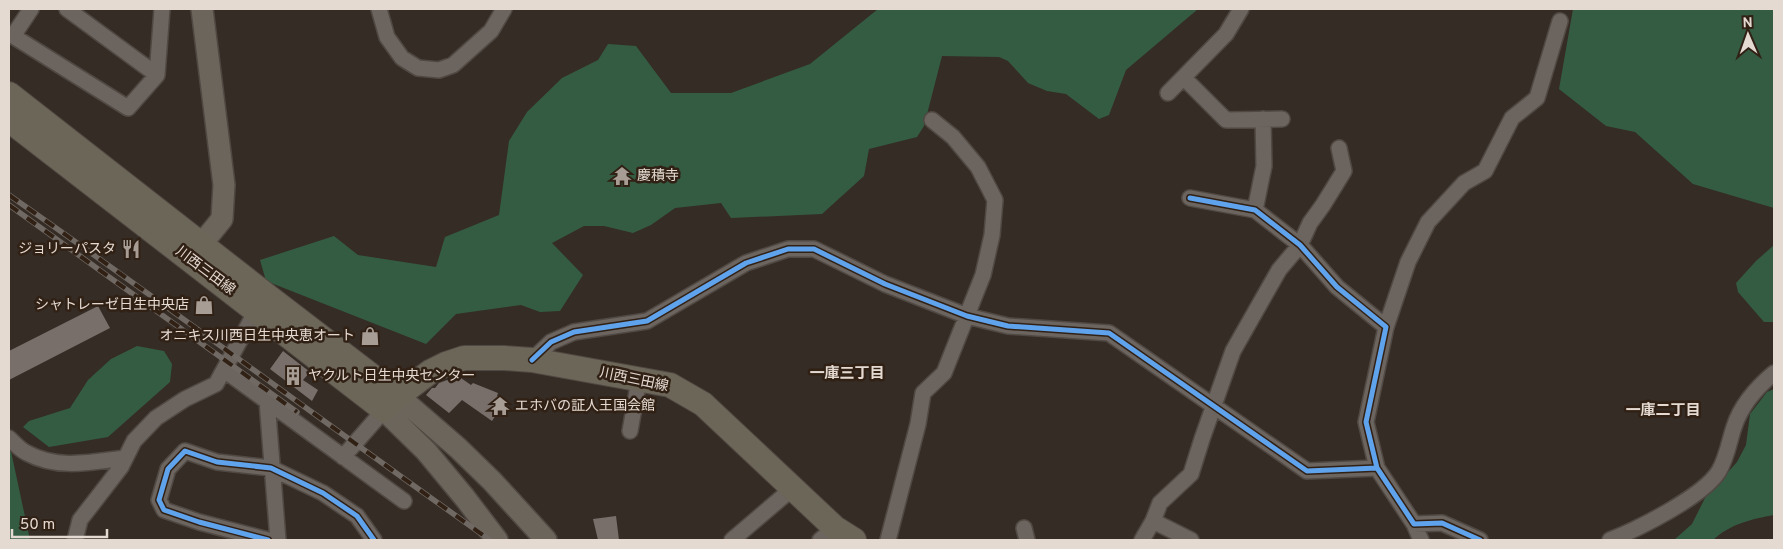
<svg xmlns="http://www.w3.org/2000/svg" width="1783" height="549" font-family="Overpass,'Noto Sans JP',sans-serif">
<style>
.green{fill:#345c43}
.building{fill:#786f6b}
.lines{fill:none;stroke-linecap:round;stroke-linejoin:round}
.street-casing{stroke:#504842;stroke-width:18}
.secondary-casing{stroke:#504842;stroke-width:24}
.primary-casing{stroke:#504842;stroke-width:26}
.street{stroke:#6b645f;stroke-width:15}
.secondary{stroke:#6b655c;stroke-width:21}
.primary{stroke:#6c6659;stroke-width:24}
.rail-casing{stroke:#6f6863;stroke-width:5.5}
.rail{stroke:#312115;stroke-width:4;stroke-dasharray:11;stroke-linecap:butt}
.cycleway-casing{stroke:#312115;stroke-width:8}
.cycleway{stroke:#60a3ed;stroke-width:5}
.labels{text-anchor:middle;dominant-baseline:central;stroke-width:5;stroke-linejoin:round;paint-order:stroke}
.poi-label{font-size:14px;fill:#e5dad2;stroke:#312115;text-anchor:start}
.street-label{font-size:14px;fill:#e5dad2;stroke:#312115}
.neighbourhood-label{font-size:15px;font-weight:bold;fill:#e5dad2;stroke:#312115}
</style>
<rect width="100%" height="100%" fill="#352c25"/>
<path class="green" d="M878,9H1198L1126,70L1109,115L1099,119L1066,94L1047,91L1028,83L1008,61L999,57L942,56L924,126L917,137L869,149L864,176L822,214L731,218L721,203L675,208L651,225L633,233L604,226H584L552,243L583,275L560,311L540,312L521,305L456,314L426,344L266,281L260,260L334,236L358,255L436,267L445,237L499,215L509,141L527,112L562,78L598,60L608,44L636,46L671,93H731L810,64Z
M1573,9H1774V208L1693,184L1635,132L1606,126L1559,89Z
M1774,245V322H1764L1738,292L1736,283L1756,261Z
M137,346L164,351L172,364L170,382L108,437L49,447L23,427L29,421L70,408L88,380L111,359Z
M1774,389V515C1752,519 1730,524 1713,540H1674L1692,524L1705,498L1737,462L1746,445L1750,414L1767,392Z
M9,442L30,540H9Z"/>
<path class="building" d="M98,306L110,328L9,380V351Z
M283,351L310,372L303,380L318,390L312,401L270,369Z
M458,376L471,385L473,383L498,393L497,396L499,397L496,404L501,407L492,421L462,400L449,413L426,395L432,388H435L439,383Z
M616,516L619,540H598L593,519Z"/>
<g class="lines">
<g class="street-casing">
<path id="street" d="M31,9L13,36L128,108L157,75L162,9
M67,9L157,75
M379,9L387,37L402,58L418,68L439,70L453,65L491,31L504,9
M1184,78L1226,120L1282,119
M1168,93L1226,34L1241,9
M1190,198L1255,210L1300,245L1337,287L1386,327L1366,422L1377,468
M1255,210L1264,166L1263,119
M1386,327L1408,262L1428,222L1464,183L1485,171L1512,118L1537,98L1560,21
M532,360L551,342L574,332L647,321L746,263L788,249H814L885,284L967,316L1008,326L1109,333L1307,471L1377,468L1414,524L1442,523L1480,540
M224,370L404,501
M267,401L278,540
M630,431L639,380
M9,438C14,443 20,450 27,453C58,470 92,462 125,458
M343,457L384,410
M1153,521L1191,540
M1414,524L1421,540
M1024,528L1027,540
M75,540L80,520L121,467L134,441L156,418L185,399L216,384L256,311L261,306
M268,540L199,522L164,510L159,500L168,469L185,451L217,462L271,468L323,493L357,516L374,540
M732,540L793,488
M820,540L835,528
M888,540L918,424L923,393L944,373L983,275L992,235L995,200L978,167L953,137L932,120
M1142,540L1153,521L1160,503L1191,474L1202,439L1233,351L1279,270L1300,245L1310,223L1323,205L1344,171L1339,148
M1610,540C1638,529 1704,496 1719,471C1727,457 1729,442 1734,427C1741,405 1756,388 1774,373"/>
</g>
<g class="secondary-casing">
<path id="secondary" d="M191,257L222,219L224,185L202,9
M398,396L458,448L492,481L546,540
M384,410L426,451L465,498L497,540"/>
</g>
<g class="primary-casing">
<path id="primary" d="M9,94L270,298L398,396
M9,120L384,410L398,396L430,372L446,364L464,358H504L532,360L670,385L703,404L835,528L854,540"/>
</g>
<use href="#street" class="street"/>
<use href="#secondary" class="secondary"/>
<use href="#primary" class="primary"/>
<g class="rail-casing">
<path id="rail" d="M9,195C171,308 329,426 490,540
M9,205L297,412"/>
</g>
<use href="#rail" class="rail"/>
<g class="cycleway-casing">
<path id="cycleway" d="M1190,198L1255,210L1300,245L1337,287L1386,327L1366,422L1377,468
M532,360L551,342L574,332L647,321L746,263L788,249H814L885,284L967,316L1008,326L1109,333L1307,471L1377,468L1414,524L1442,523L1480,540
M268,540L199,522L164,510L159,500L168,469L185,451L217,462L271,468L323,493L357,516L374,540"/>
</g>
<use href="#cycleway" class="cycleway"/>
</g>
<defs>
<g id="temple-bare" transform="scale(1.5)"><path d="M0-6L5-2H3V0L6.5 2.5H4V6H1.5V3h-3V6H-4V2.5H-6.5L-3 0V-2H-5Z" fill="#a79d95" stroke="#312115" stroke-width="2.5" paint-order="stroke"/></g>
<g id="restaurant-bare" transform="scale(1.5)"><path d="M-5-6h1v4h1v-4h1v4h1v-4h1v5L-1.5 .5V6h-2V.5L-5-1ZM5-6V6H3V1.5H1.5Q1.5-4 5-6Z" fill="#a79d95" stroke="#312115" stroke-width="2.5" paint-order="stroke"/></g>
<g id="shop-bare" transform="scale(1.5)"><path d="M-5-2.5h2.3a2.7 3.5 0 0 1 5.4 0H5L5.5 6h-11ZM-1.5-2.5h3a1.5 2.3 0 0 0-3 0Z" fill="#a79d95" stroke="#312115" stroke-width="2.5" paint-order="stroke"/></g>
<g id="building-bare" transform="scale(1.5)"><path d="M-4-6H4V6H1V3H-1V6H-4ZM-2.5-4.3h1.7v1.8h-1.7ZM.8-4.3h1.7v1.8H.8ZM-2.5-1h1.7V.8h-1.7ZM.8-1h1.7V.8H.8Z" fill="#a79d95" stroke="#312115" stroke-width="2.5" paint-order="stroke"/></g>
</defs>
<g fill-rule="evenodd">
<use href="#temple-bare" x="622" y="176"/>
<use href="#restaurant-bare" x="131" y="249"/>
<use href="#shop-bare" x="204" y="305"/>
<use href="#shop-bare" x="370" y="336"/>
<use href="#building-bare" x="293" y="376"/>
<use href="#temple-bare" x="500" y="406"/>
</g>
<g class="labels">
<g class="poi-label">
<text x="637" y="176">慶積寺</text>
<text x="116" y="249" text-anchor="end">ジョリーパスタ</text>
<text x="189" y="305" text-anchor="end">シャトレーゼ日生中央店</text>
<text x="355" y="336" text-anchor="end">オニキス川西日生中央恵オート</text>
<text x="308" y="376">ヤクルト日生中央センター</text>
<text x="515" y="406">エホバの証人王国会館</text>
</g>
<g class="street-label">
<text transform="translate(205 271) rotate(37)">川西三田線</text>
<text transform="translate(634 380) rotate(12)">川西三田線</text>
</g>
<g class="neighbourhood-label">
<text x="847" y="374">一庫三丁目</text>
<text x="1663" y="411">一庫二丁目</text>
</g>
</g>
<rect width="1783" height="549" fill="none" stroke="#e5dad2" stroke-width="20"/>
<g transform="translate(1748 35) rotate(358)" stroke="#312115" stroke-width="4" paint-order="stroke">
<path d="M0-4L9 19L0 12L-9 19Z" fill="#e5dad2"/>
<text y="-8" font-size="14" font-weight="bold" text-anchor="middle" fill="#e5dad2">N</text>
</g>
<path d="M12 529v8h95v-8" fill="none" stroke="#e5dad2" stroke-width="2.5"/>
<text x="20" y="529" font-size="15" fill="#e5dad2" stroke="#312115" stroke-width="4" paint-order="stroke">50 m</text>
</svg>
